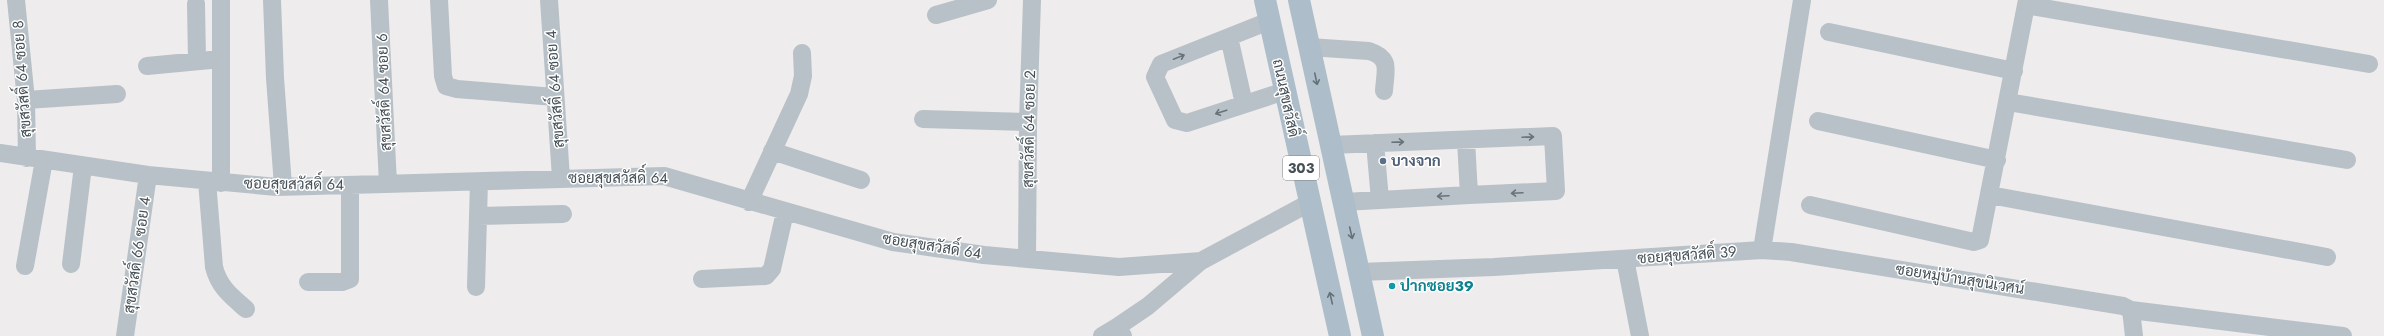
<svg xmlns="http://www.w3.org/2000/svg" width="2384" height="336" font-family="Jost,Sarabun,sans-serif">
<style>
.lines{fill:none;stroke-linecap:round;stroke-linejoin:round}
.minor{stroke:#b8c1c7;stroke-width:18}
.major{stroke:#adbdc9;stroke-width:22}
.oneway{stroke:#687279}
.oneway2{stroke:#657179}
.service-dot{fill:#5c6f8a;stroke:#fff;stroke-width:1.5}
.culture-dot{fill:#0f9aa8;stroke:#fff;stroke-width:1.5}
.labels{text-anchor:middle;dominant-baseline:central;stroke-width:3;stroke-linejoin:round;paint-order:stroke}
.shield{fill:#fff;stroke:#7e8489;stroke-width:1}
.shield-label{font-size:14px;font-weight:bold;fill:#465057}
.street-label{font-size:15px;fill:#465057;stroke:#fff}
.service-label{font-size:15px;font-weight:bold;fill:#4e5e75;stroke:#fff;text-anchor:start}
.culture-label{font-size:15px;font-weight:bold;fill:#0d838f;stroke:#fff;text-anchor:start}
</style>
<rect width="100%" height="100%" fill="#eeecec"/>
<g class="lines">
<path class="minor" d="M16,0L26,100L27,158
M221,0V183
M272,0L275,78L283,186
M379,0L388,184
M439,0L443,76L446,86L457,89L555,97
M549,0L561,178
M196,4L197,61
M2026,5L2369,64
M936,15L988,0
M1269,21L1161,64L1155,77L1175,120L1187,123L1285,91
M1829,32L2014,71
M1229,37L1244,104
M1309,47L1369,51C1392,58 1385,71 1384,91
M147,66L221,59
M26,100L117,94
M2008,102L2347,160
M923,119L1028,122
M1818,121L1997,160
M1375,143L1380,200
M1331,145L1553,136L1556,191L1469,195
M772,151L861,180
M0,153L148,175L277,187L664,176L893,242L984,255L1119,267L1201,261L1309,203
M207,181L214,267C219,287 231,296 246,309
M1990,195L2327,257
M749,202L799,94L803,76L802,53
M1344,202L1469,195L1466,140
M1810,205L1974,242L1980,240L2027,0
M478,216L563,214
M1762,250L1791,252L2123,306L2131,310L2134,336
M1027,259L1028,122L1032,0
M1625,259L1640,336
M71,264L83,166
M25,266L44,160
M1359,272L1494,267L1762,250L1802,0
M702,279L766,276L772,269L785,212
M308,282H342L350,279V185
M476,287L479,182
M2131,310L2343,336
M125,336L148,175
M1102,336L1117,327
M1123,336L1117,327L1148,306L1201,261"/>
<path class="major" d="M1265,0L1340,336
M1299,0L1373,336"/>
</g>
<defs><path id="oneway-shaft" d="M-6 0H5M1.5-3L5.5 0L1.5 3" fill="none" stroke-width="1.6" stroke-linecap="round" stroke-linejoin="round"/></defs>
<g class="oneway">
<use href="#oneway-shaft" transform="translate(1179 57) rotate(-22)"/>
<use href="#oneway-shaft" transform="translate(1221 112) rotate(162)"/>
<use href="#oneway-shaft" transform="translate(1528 137) rotate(-2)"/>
<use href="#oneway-shaft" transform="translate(1398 142) rotate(-2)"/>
<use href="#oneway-shaft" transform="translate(1517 193) rotate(177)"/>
<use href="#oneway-shaft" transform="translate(1443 196) rotate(177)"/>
</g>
<g class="oneway2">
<use href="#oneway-shaft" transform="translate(1316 79) rotate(78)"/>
<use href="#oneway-shaft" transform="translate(1351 233) rotate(77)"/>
<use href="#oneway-shaft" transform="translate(1331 298) rotate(-103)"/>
</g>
<circle class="service-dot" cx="1383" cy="161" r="4"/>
<circle class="culture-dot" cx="1392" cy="286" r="4"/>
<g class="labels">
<rect class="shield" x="1283" y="156" width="36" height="24" rx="3"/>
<g class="shield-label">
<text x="1301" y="168">303</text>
</g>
<g class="street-label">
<text transform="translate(22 79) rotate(-94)">สุขสวัสดิ์ 64 ซอย 8</text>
<text transform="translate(555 89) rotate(-94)">สุขสวัสดิ์ 64 ซอย 4</text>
<text transform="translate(384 92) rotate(-92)">สุขสวัสดิ์ 64 ซอย 6</text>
<text transform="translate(1286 98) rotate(78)">ถนนสุขสวัสดิ์</text>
<text transform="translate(1029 129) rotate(-89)">สุขสวัสดิ์ 64 ซอย 2</text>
<text x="618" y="178">ซอยสุขสวัสดิ์ 64</text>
<text transform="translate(294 184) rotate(1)">ซอยสุขสวัสดิ์ 64</text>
<text transform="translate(932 246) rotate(9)">ซอยสุขสวัสดิ์ 64</text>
<text transform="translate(137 255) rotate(-82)">สุขสวัสดิ์ 66 ซอย 4</text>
<text transform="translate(1687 255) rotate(-4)">ซอยสุขสวัสดิ์ 39</text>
<text transform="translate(1960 279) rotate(9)">ซอยหมู่บ้านสุขนิเวศน์</text>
</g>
<g class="service-label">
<text x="1391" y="161">บางจาก</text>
</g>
<g class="culture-label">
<text x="1400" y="286">ปากซอย39</text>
</g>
</g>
</svg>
